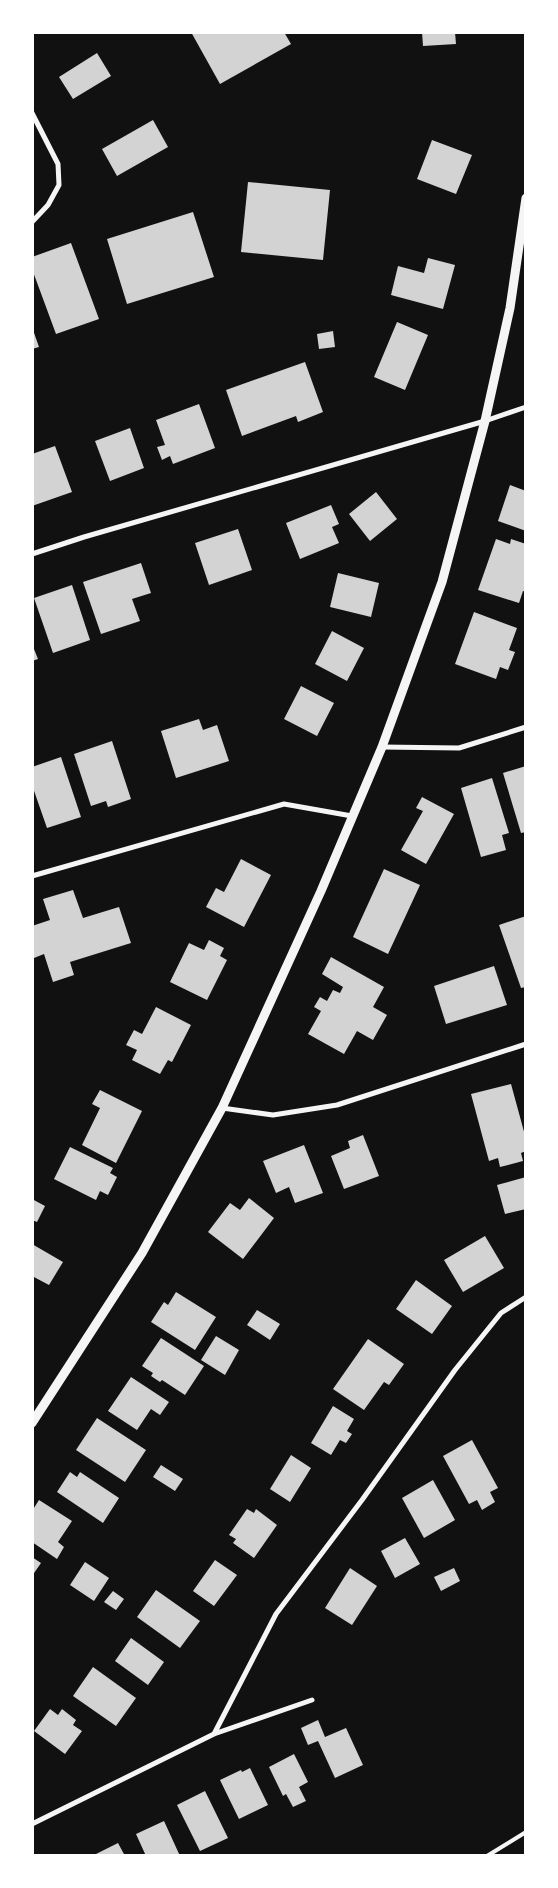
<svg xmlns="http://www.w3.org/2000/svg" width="558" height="1888" font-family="'Titillium Web',sans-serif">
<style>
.building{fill:#d3d3d3}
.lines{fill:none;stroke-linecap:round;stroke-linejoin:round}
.service{stroke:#f5f5f5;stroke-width:4}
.minor{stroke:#f5f5f5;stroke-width:5}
.tertiary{stroke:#f5f5f5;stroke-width:9}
</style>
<rect width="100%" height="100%" fill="#111"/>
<path class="building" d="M191,32H284L291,44L220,84Z
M422,32H455L456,44L423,46Z
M97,53L111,76L73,99L59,77Z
M153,120L168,147L117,176L102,149Z
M432,140L472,155L456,194L417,179Z
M248,182L330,190L323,260L241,252Z
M193,212L214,277L127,304L107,239Z
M71,243L99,319L56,334L32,269V257Z
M428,258L455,265L443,309L391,295L398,266L424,273Z
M397,322L428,335L405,390L374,377Z
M32,327L39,347L32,349Z
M333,331L335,347L319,349L317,334Z
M305,362L323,412L298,422L296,416L242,436L226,390Z
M199,404L215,448L173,464L170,456L162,460L157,447L165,445L156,420Z
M130,428L144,468L110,481L95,441Z
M55,446L72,492L32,506V454Z
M510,485L526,491V531L498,521Z
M376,492L397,519L370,541L349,514Z
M331,505L339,524L332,527L339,543L300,559L286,523Z
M238,529L252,570L209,585L195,543Z
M496,539L510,544L511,539L526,544V592L523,591L519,603L478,590Z
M141,563L151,593L132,599L140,621L101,634L83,582Z
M338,573L379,583L371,617L330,607Z
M72,585L90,640L53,653L34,598Z
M474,612L517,628L509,650L515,652L508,670L500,667L496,679L455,664Z
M332,631L364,648L347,681L315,664Z
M32,644L38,659L32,661Z
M301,686L334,703L317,736L284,719Z
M199,719L203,730L217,725L229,761L176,778L161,731Z
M112,741L131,799L108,807L106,801L91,806L74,754Z
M61,757L81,817L47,828L32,785V767Z
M526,766V832L521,833L503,773Z
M492,778L509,833L502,835L506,850L481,857L461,788Z
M422,797L454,814L426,864L401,850L423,811L416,808Z
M241,859L271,875L244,927L206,907L216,888L224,892Z
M384,869L420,885L388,954L353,937Z
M73,890L83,918L119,907L131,943L70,962L74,975L53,982L44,954L34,958L32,926L50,920L43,899Z
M526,916V987L521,988L499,925Z
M209,940L224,948L220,956L227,960L207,1000L170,982L189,943L204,950Z
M331,957L384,987L373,1007L387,1015L373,1040L357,1031L344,1054L308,1034L321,1011L314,1007L320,997L327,1001L333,990L340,993L343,987L322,974Z
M494,966L507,1005L446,1024L434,986Z
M156,1007L191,1025L172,1062L168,1060L160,1074L132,1060L137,1050L126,1045L134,1030L142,1034Z
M511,1084L526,1139V1151L521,1153L523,1161L500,1167L498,1158L489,1161L471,1094Z
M100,1090L142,1111L116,1163L82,1145L100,1108L92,1104Z
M363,1135L379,1176L344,1189L331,1156L350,1148L348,1141Z
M304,1145L323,1193L295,1203L289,1187L276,1193L263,1161Z
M70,1147L113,1168L110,1173L117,1177L108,1195L100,1191L96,1200L54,1179Z
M526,1177V1209L505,1214L497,1185Z
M249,1198L274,1218L243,1259L208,1232L230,1203L240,1210Z
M32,1199L45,1206L37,1222L32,1220Z
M485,1236L504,1268L463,1292L444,1260Z
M32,1244L63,1262L49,1285L32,1276Z
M416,1280L452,1306L432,1334L396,1309Z
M176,1292L216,1317L195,1350L151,1322L164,1302L168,1305Z
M257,1310L280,1324L270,1340L247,1325Z
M216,1336L239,1350L225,1375L201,1360Z
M161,1338L204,1366L185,1395L162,1380L160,1382L151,1376L153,1373L142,1366Z
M368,1339L404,1364L389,1385L384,1382L364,1410L333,1389Z
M131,1377L169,1402L160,1415L151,1409L137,1430L108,1411Z
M333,1406L354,1419L347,1431L352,1434L346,1443L340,1440L331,1455L311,1443Z
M97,1418L146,1450L125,1482L76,1450Z
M472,1440L498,1488L490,1492L495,1502L482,1510L477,1500L469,1504L443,1456Z
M291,1455L311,1468L290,1502L270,1489Z
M161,1465L183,1479L175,1491L153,1477Z
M70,1472L77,1477L80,1472L119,1498L103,1523L57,1492Z
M433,1480L455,1520L424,1538L402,1498Z
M39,1500L72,1521L58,1542L64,1547L57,1559L32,1542V1511Z
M247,1509L254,1513L256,1509L277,1525L254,1558L233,1543L236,1539L229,1535Z
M405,1538L420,1564L395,1578L381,1551Z
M32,1557L41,1563L32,1576Z
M215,1560L237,1575L214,1606L193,1591Z
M85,1562L109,1578L94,1601L70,1585Z
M350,1568L377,1586L352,1625L325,1608Z
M454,1568L460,1581L441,1591L434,1577Z
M156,1590L200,1621L180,1648L137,1617Z
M113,1591L124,1599L116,1610L104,1602Z
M131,1638L164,1662L148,1685L115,1661Z
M93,1667L136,1698L116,1726L73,1696Z
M50,1709L58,1715L62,1709L76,1720L73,1725L82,1731L65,1754L34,1731Z
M318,1720L325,1737L346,1728L363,1765L335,1778L318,1741L308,1745L301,1728Z
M294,1754L308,1782L299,1787L306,1801L293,1807L286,1794L283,1796L269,1767Z
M250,1768L268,1805L239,1819L220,1780L241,1770L242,1772Z
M205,1791L228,1838L200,1851L177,1805Z
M164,1821L180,1856H146L136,1834Z
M118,1843L125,1856H92Z"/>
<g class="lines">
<path class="service" d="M487,1856L526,1832"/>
<path class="minor" d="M32,113L58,164L59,185L48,205L32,222
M32,554L84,537L485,421L526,407
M382,747L459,748L526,727
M32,876L284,804L352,816
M222,1108L273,1115L337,1105L526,1044
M214,1734L276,1614L362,1500L455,1370L501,1313L526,1297
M32,1824L214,1734L312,1700"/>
<path class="tertiary" d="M32,1423L142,1253L222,1108L321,891L382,747L442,582L485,421L510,308L526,198"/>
</g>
<rect width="558" height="1888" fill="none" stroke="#ffffff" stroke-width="68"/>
</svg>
